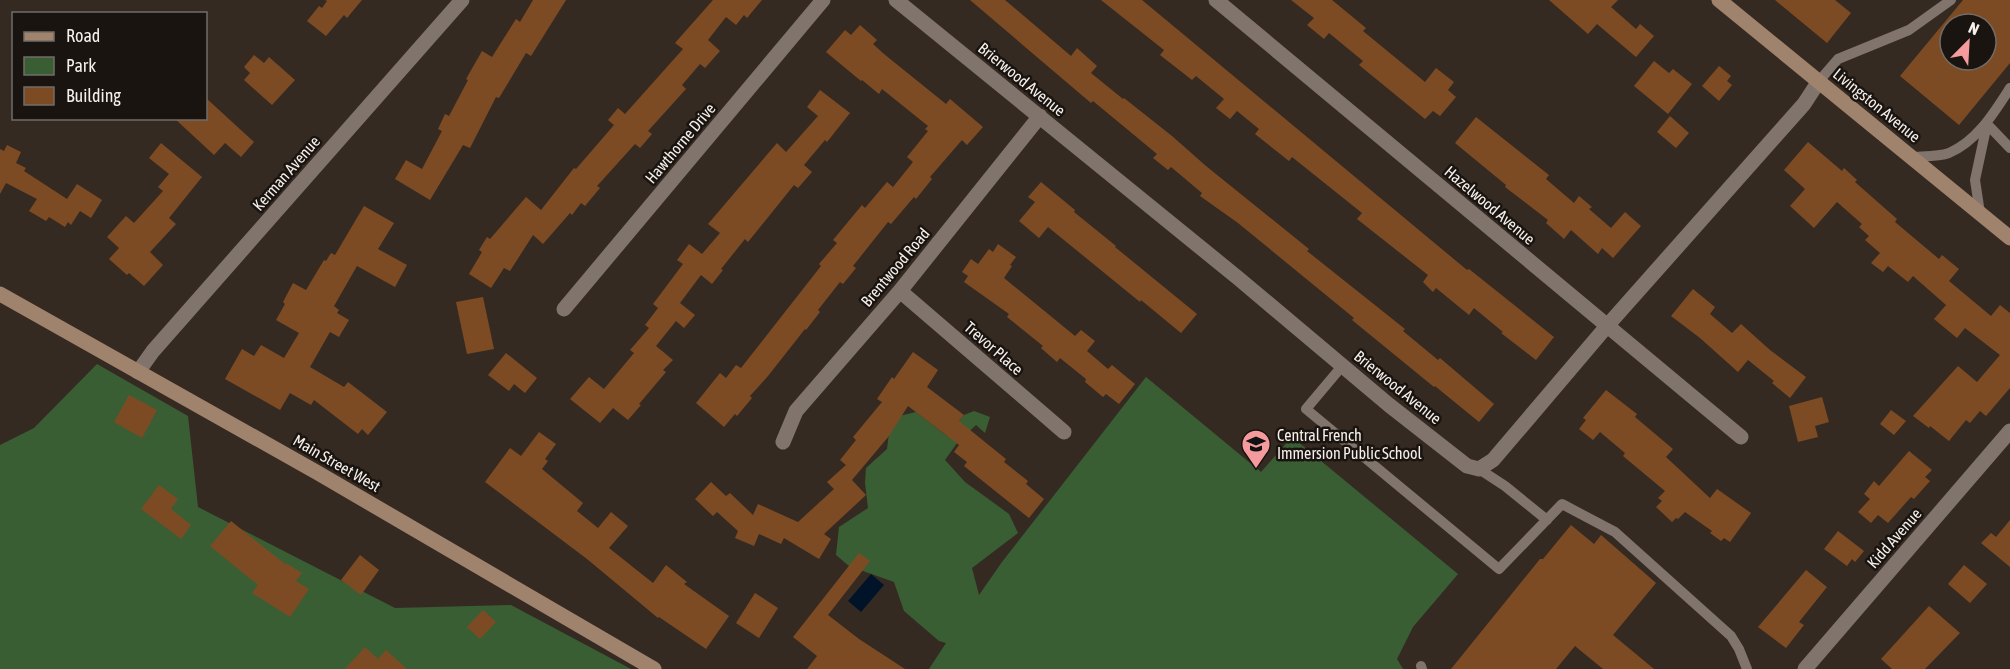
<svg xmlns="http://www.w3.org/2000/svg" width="2010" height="669" font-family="'Asap Condensed',sans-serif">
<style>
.green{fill:#3a5e34}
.water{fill:#011329}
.building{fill:#7d4b23;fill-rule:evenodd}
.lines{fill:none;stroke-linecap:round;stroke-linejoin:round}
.service{stroke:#81746c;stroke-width:10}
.minor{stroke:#81746c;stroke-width:15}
.secondary{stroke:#a0836c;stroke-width:15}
.labels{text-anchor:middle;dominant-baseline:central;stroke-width:5;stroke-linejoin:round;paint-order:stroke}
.street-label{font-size:16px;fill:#f6efea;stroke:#191410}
.poi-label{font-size:16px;fill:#f6efea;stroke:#191410;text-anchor:start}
</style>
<rect width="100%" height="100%" fill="#352a22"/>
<path class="green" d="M97,364L188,416L198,507L395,608L511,605L631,669H0V445L34,428Z
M1146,377L1261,472L1292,437L1458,574L1413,627L1397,659L1403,669H929L946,643L939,641L904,611L894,582L849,566L836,555L839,527L868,508L865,483L866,468L887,449L891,418L916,412L947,436L964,415L974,411L990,417L985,433L976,425L957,443L945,460L965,482L1009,514L1018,533L972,568L979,595L1002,562Z"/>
<path class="water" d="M871,574L884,585L861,612L848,601Z"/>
<path class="building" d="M325,0H362L347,18L344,15L326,36L307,21L319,6L322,8L327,1Z
M533,0H566L531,56L526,53L499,98L496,97L470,148L463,145L430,200L395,179L406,160L422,169L442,131L438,129L445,114L449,116L468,80L466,79L482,51L492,57L516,19L520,22Z
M713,0H762L747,18L744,15L736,25L726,17L708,40L720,51L705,68L700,64L682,85L686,89L648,131L652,134L640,148L635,144L597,186L600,188L585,206L581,203L572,215L570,213L543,244L533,235L510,271L504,268L491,288L469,274L482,252L479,250L487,237L490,239L526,197L541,210L574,168L576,169L614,125L608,120L618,108L625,114L683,49L675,43Z
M970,0H1005L1071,56L1077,48L1097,66L1091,73L1123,99L1124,98L1172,136L1206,166L1309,249L1307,251L1405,329L1403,331L1438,360L1440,358L1494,404L1479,422L1435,386L1434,387L1352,320L1354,318L1238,223L1200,196L1202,193L1171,167L1168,170L1153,158L1157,154L1093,101L1091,103Z
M1101,0H1142L1467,270L1469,269L1554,337L1536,360L1501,333L1503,332L1474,308L1469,315L1436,288L1433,292L1423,282L1428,275L1357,219L1362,213L1292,157L1289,161L1255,134L1259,129L1237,111L1230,119L1216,108L1224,99L1196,76L1192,80L1160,55L1164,50Z
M1291,0H1332L1366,28L1363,31L1425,82L1436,68L1454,82L1448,90L1456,97L1440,116L1433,111L1425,119L1359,65L1363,61L1329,33L1324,39L1307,25L1314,18Z
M1549,0H1618L1611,7L1636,29L1640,24L1654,36L1636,57L1597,24L1588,34Z
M1775,0H1835L1851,13L1827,43Z
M1963,0H2010V63L1959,125L1900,76ZM1950,24H1986V60H1950Z
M860,25L877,40L873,44L884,54L946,104L950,99L983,127L967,145L962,140L930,177L932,179L916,199L914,197L891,224L888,222L853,266L856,268L843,284L840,282L818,310L820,312L806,330L805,329L768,376L750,396L752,398L737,416L735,414L724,427L696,403L720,373L726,378L736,365L741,368L821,266L819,264L837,243L833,240L862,205L865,208L887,182L893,187L913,162L907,157L928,131L925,129L928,126L882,89L879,94L862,80L861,81L826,52L845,30L851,35Z
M254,55L264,63L269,57L295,80L272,105L244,80L250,73L244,67Z
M1654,61L1669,73L1673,69L1692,84L1668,114L1634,86Z
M1719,66L1731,76L1727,81L1732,85L1719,101L1702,86Z
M820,90L850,113L827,142L825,140L804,165L812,172L798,188L794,185L748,242L745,239L721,269L723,270L712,284L701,275L680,303L695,315L684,328L676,321L656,346L673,360L663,370L666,372L639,404L641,405L628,420L613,408L600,423L570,399L589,377L604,389L634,353L630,350L649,328L645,325L658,308L653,304L683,264L677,260L689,244L702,254L720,233L708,224L777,143L786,152L818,116L807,107Z
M206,98L254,142L241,157L225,143L214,155L174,118H206Z
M1670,116L1689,133L1676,148L1657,132Z
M1476,117L1549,175L1546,179L1574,203L1579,196L1592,207L1589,209L1611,228L1625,212L1641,226L1613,258L1602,248L1598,254L1571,230L1564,239L1546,223L1548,220L1505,187L1506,185L1455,143Z
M1808,142L1842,171L1844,168L1857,180L1855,182L1897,219L1895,222L1939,259L1942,255L1959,269L1949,281L1991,316L2000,305L2010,313V388L1986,416L1980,411L1970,423L1966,420L1949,441L1930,426L1929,428L1913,416L1958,366L1977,382L2000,355L1965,328L1957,338L1934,319L1946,305L1913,276L1908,282L1888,266L1883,272L1871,263L1880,253L1865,240L1869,236L1859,227L1862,224L1837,202L1814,228L1790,206L1805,189L1784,170Z
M161,143L202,177L169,218L176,224L150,252L163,265L144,286L129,273L127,275L109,259L119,248L107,237L126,216L134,223L163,191L158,187L169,174L149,158Z
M7,145L21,152L16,163L26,168L24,171L67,199L77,184L102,200L91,218L80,211L71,225L68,222L65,227L49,217L46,221L29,211L37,199L6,183L0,194V149L4,151Z
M1041,182L1075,210L1074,212L1116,246L1115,247L1197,314L1181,333L1141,300L1140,302L1048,227L1039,238L1019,221L1035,202L1028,197Z
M364,206L394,223L378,249L407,265L395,287L357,266L334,306L339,310L337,313L349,320L339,337L330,332L310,367L344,387L348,382L387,412L368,435L362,429L358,434L314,400L311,405L290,393L280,410L225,379L242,349L254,356L261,345L284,358L299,333L276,320L285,304L283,302L293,283L306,290L324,260L326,261L331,253L335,255Z
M998,244L1016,257L1010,265L1012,266L1004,278L1075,336L1081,330L1095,341L1087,351L1108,369L1112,365L1135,384L1119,404L1106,394L1103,397L1085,382L1086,379L1060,358L1057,362L1041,348L1043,346L1007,317L1009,314L964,282L968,276L962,272L971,259L978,264L989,249L993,252Z
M1693,289L1715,307L1710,314L1732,333L1741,324L1770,350L1806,377L1790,398L1772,383L1774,381L1748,360L1738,372L1700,338L1671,316Z
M483,297L494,349L467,354L456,302Z
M913,352L938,370L927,387L964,415L959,421L1006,459L1004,462L1028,481L1026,484L1044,499L1029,518L964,466L967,462L954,452L959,445L908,406L889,436L852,480L866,495L824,534L831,539L819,559L784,538L781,544L759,534L754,546L735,538L738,531L717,512L713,516L695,499L711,482L726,496L730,493L753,515L758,504L798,522L834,489L827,482L846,465L840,460L856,440L853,437L882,402L877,399L892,377L894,379Z
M506,353L537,378L525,393L514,384L509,391L488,375Z
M1606,390L1637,414L1635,417L1673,449L1666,457L1710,498L1717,489L1751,513L1730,542L1724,538L1721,541L1710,533L1712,531L1685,512L1678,519L1676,518L1672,522L1656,507L1662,501L1658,498L1665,491L1623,456L1625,453L1600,432L1593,440L1579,429L1586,420L1583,418Z
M129,395L157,410L142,438L114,422Z
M1822,397L1829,422L1815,426L1818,437L1798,442L1789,406Z
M1891,410L1906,421L1894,435L1880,424Z
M539,432L556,444L545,459L548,461L542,469L583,503L577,511L598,528L611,512L628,526L609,548L653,583L666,565L687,582L684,584L729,616L706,649L659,617L658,618L587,559L485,482L510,448L521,456Z
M1909,451L1932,470L1925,477L1930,481L1914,499L1911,497L1888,523L1878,515L1871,523L1858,512L1870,499L1864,494L1874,481L1879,486Z
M159,485L178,499L171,509L191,525L181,539L141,509Z
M2010,520V567L1981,543L1991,533L1996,537Z
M231,521L285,564L286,563L302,573L296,581L309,589L290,617L252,593L258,585L210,546Z
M1571,525L1594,544L1601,535L1656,583L1613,635L1654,669H1603L1575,646L1556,669H1451L1540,559H1543Z
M1838,531L1864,551L1855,562L1852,559L1847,566L1824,549Z
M859,553L870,561L828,615L859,639L905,669H807L817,656L793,637Z
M360,555L379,570L361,595L341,580Z
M1964,565L1987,584L1970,603L1948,584Z
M1806,570L1827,587L1799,622L1804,625L1786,648L1758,627Z
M755,593L778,608L759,638L736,623Z
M1929,606L1960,633L1925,669H1892L1881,659Z
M483,610L496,622L480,639L467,627Z
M365,647L378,659L386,650L407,669H345Z"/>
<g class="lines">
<path class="service" d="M1819,81L1838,59L1909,30L1951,0
M1987,124L2010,148
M1911,157C1922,156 1938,157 1949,153C1977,141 1994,113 2010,88
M1980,213L1975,180L1987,124
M1343,365L1306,409L1499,569L1562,504L1615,532L1731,636L1739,649L1747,669
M1479,469L1505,486L1547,520
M1421,666L1422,669"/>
<path class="minor" d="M896,0L1238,278L1389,405L1467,466L1479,469L1493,460L1607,326L1804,104L1819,81
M1216,0L1741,437
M900,291L1064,432
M564,309L823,0
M138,372L153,351L462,0
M783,442L796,411L900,291L1040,116
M1805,669L2010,431"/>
<path class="secondary" d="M1719,0L2010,238
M0,294L318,473L654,669"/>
</g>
<defs>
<g id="school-pin" transform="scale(1.5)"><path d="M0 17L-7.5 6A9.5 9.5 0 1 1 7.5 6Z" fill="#f59b9e" stroke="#191410"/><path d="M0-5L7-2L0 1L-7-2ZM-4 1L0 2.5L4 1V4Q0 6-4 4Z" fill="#111"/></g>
</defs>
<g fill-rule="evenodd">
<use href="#school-pin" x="1256" y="444"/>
</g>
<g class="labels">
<g class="street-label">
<text transform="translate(1022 79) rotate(39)">Brierwood Avenue</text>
<text transform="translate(1877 105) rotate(39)">Livingston Avenue</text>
<text transform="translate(680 143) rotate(-50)">Hawthorne Drive</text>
<text transform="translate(286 173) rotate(-49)">Kerman Avenue</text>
<text transform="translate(1490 205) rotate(40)">Hazelwood Avenue</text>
<text transform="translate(895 267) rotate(-50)">Brentwood Road</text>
<text transform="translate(994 348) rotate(41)">Trevor Place</text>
<text transform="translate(1398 387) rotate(39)">Brierwood Avenue</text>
<text transform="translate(337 463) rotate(30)">Main Street West</text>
<text transform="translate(1894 538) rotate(-49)">Kidd Avenue</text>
</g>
<g class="poi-label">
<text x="1277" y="435">Central French<tspan x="1277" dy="18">Immersion Public School</tspan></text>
</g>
</g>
<rect x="12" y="12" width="195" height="108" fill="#191410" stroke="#716c67" stroke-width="1.5"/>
<rect x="24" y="32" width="30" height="9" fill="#a0836c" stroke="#716c67" stroke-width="1.5"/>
<text x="66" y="42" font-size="18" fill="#f6efea">Road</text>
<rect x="24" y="57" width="30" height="18" fill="#3a5e34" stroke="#716c67" stroke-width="1.5"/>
<text x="66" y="72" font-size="18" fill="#f6efea">Park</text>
<rect x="24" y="87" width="30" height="18" fill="#7d4b23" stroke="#716c67" stroke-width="1.5"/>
<text x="66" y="102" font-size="18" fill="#f6efea">Building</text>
<g transform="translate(1968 42) rotate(24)"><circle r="28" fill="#191410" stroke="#716c67" stroke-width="1.5"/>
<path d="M0-4.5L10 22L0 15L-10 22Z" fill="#f59b9e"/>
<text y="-9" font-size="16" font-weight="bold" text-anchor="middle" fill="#f6efea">N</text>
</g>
</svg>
